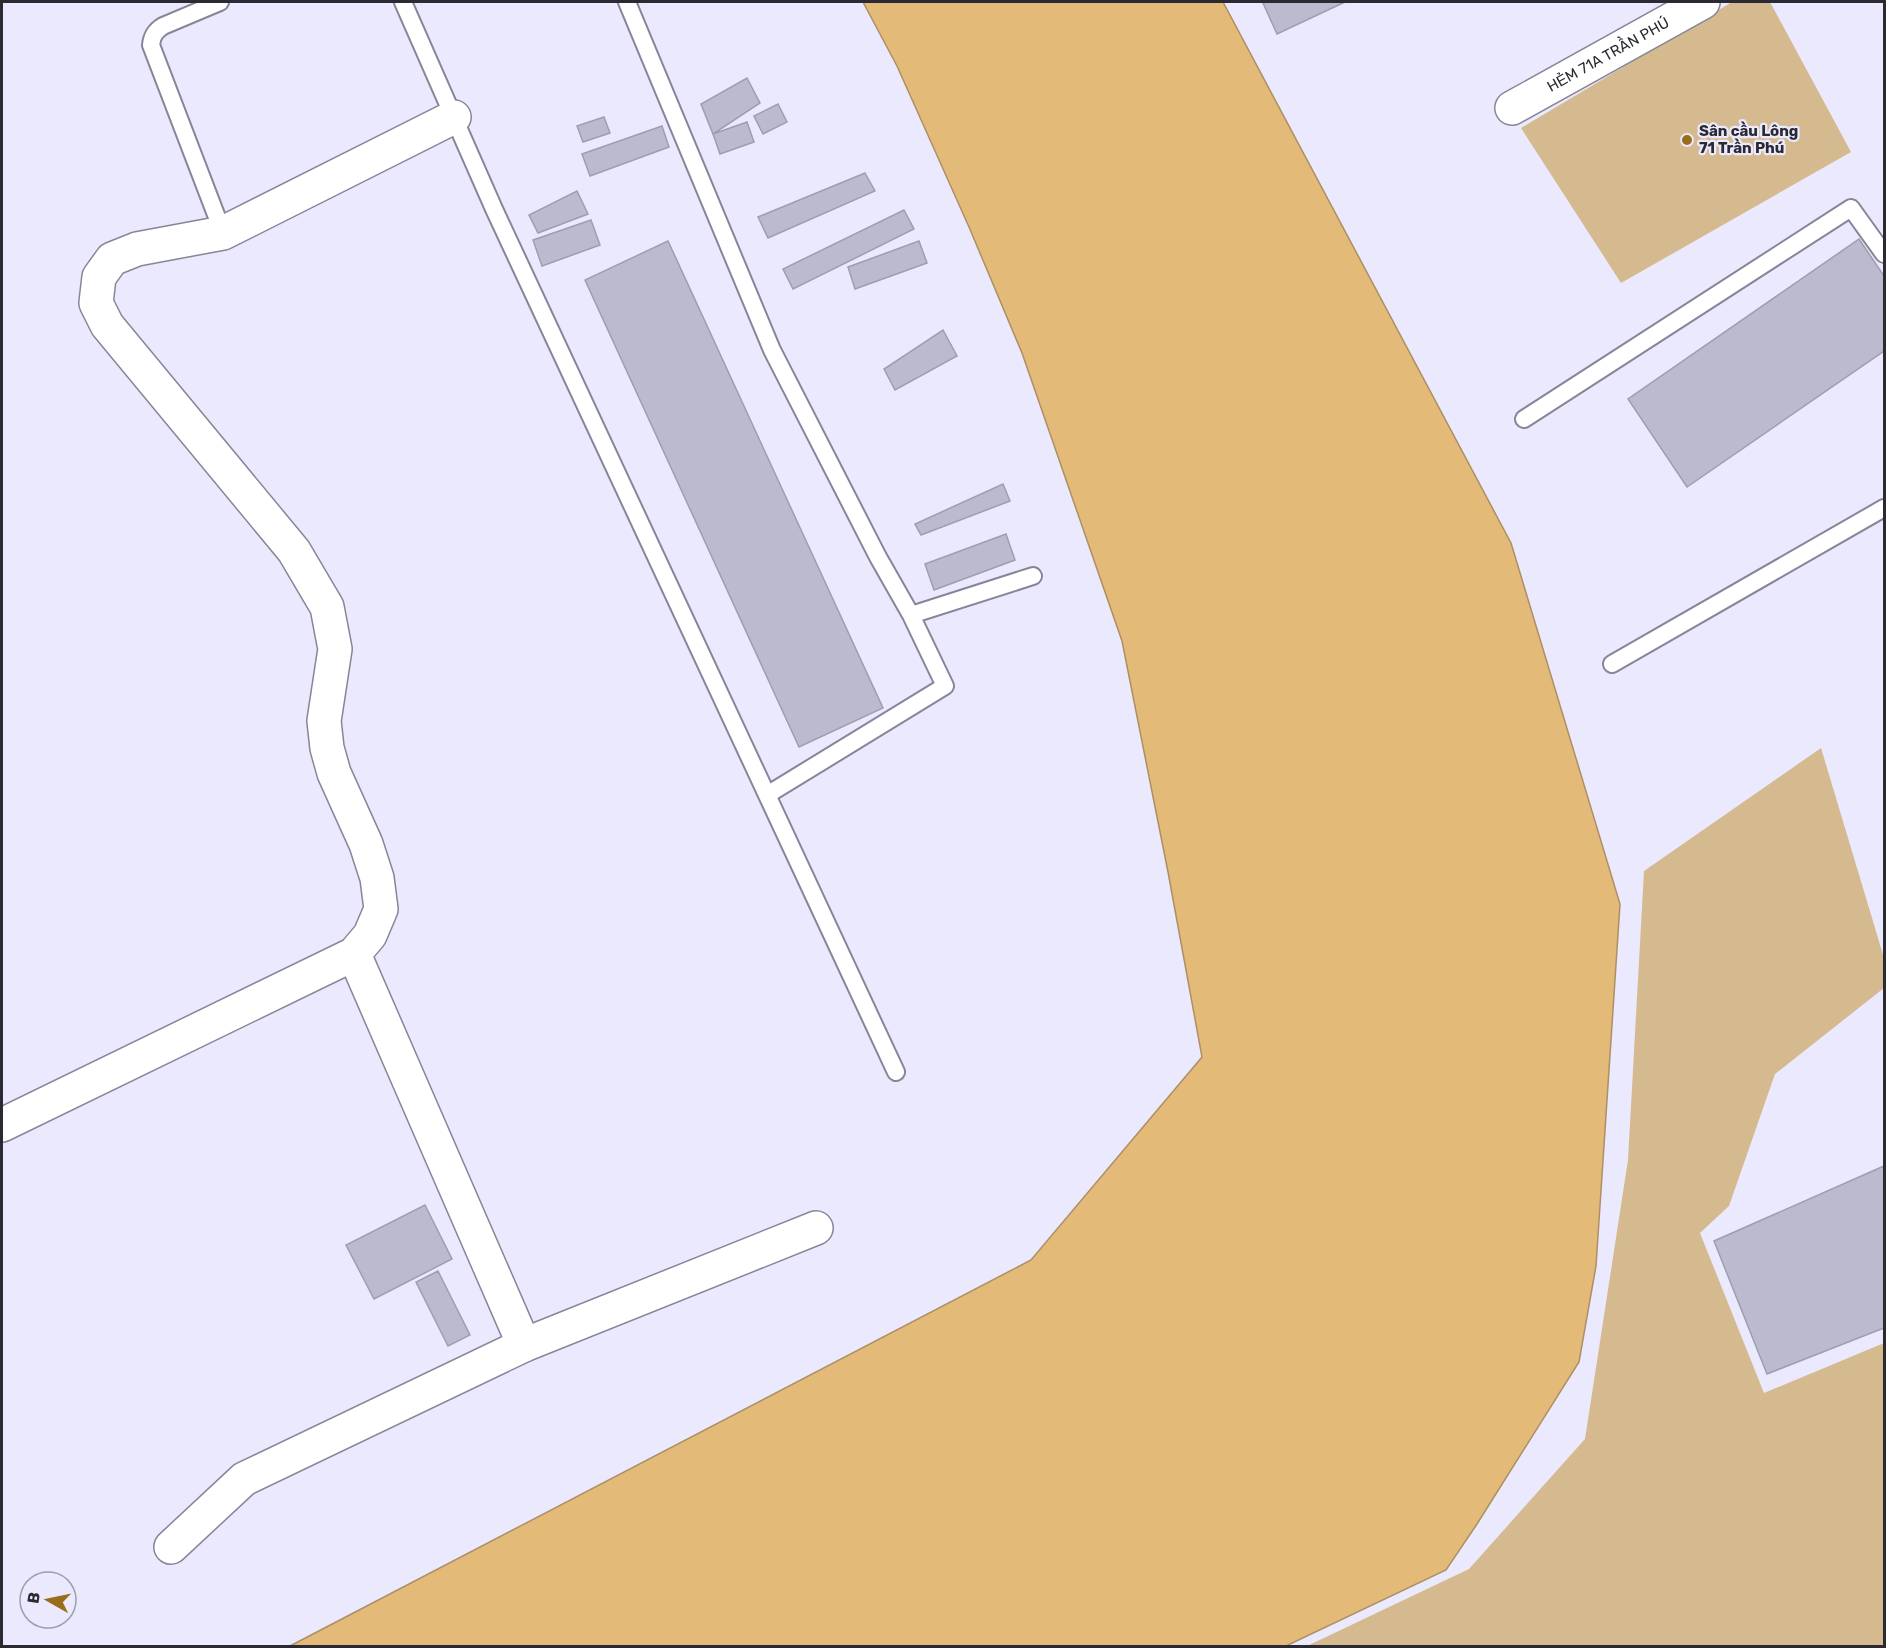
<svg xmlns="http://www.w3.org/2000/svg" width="1886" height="1648" font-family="Rubik,sans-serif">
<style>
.green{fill:#d5ba90}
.water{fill:#e4ba79;stroke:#ac8f64;stroke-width:1.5}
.building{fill:#bcbace;stroke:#9f9db0;stroke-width:1.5}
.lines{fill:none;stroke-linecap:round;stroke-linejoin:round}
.lane-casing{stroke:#878597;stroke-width:20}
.street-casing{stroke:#878597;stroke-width:36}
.lane{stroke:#fff;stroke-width:16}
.street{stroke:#fff;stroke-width:33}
.poi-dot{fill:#996d1b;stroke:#ebe9fd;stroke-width:2}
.labels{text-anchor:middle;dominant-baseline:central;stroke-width:4.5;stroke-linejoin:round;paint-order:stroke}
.street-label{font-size:15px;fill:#2b2a32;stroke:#ebe9fd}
.poi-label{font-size:15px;font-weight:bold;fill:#2b2a32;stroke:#ebe9fd;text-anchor:start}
</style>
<rect width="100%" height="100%" fill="#ebe9fd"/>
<path class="green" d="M1732,2H1770L1851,152L1621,283L1521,128Z
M1821,748L1884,958V988L1775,1074L1729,1206L1700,1233L1764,1393L1884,1343V1646H1307L1469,1569L1585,1439L1628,1160L1644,871Z"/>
<path class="water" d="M863,2H1223L1511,543L1620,904L1596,1266L1579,1362L1477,1524L1446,1570L1286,1646H290L1031,1260L1202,1057L1168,872L1122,641L1022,353L969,227L897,66Z"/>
<path class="building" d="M1267,2H1345L1277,34L1263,3Z
M747,78L760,103L713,134L701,104Z
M778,104L787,122L763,134L754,116Z
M604,117L610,133L583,142L577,126Z
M747,122L754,142L720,154L713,134Z
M662,126L669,147L590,176L582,154Z
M865,173L875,191L768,238L758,217Z
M577,191L588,214L538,233L529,215Z
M904,210L914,229L793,289L783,269Z
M591,220L600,245L542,266L533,240Z
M1859,239L1884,276V351L1687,487L1628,399Z
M668,241L883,708L799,747L585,280Z
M919,241L927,263L855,289L848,267Z
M943,330L957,356L895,390L884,369Z
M1003,484L1010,501L921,535L915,524Z
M1006,534L1015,560L934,590L925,564Z
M1884,1166V1328L1767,1374L1714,1241Z
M425,1205L452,1259L374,1299L346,1245Z
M438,1271L470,1335L448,1346L416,1282Z"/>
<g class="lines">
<g class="lane-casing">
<path id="lane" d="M220,2L163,26C155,31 152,36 151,45L223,233
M403,2L494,209L767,795L945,686L911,615L878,557L772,350L627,2
M1524,419L1851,208L1884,254
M911,615L1033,576
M1612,664L1884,508
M767,795L896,1072"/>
</g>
<g class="street-casing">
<g id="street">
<path id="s1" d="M1512,108L1703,2"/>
<path d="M354,954L524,1345"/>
<path d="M2,1125L354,954L370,935L381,909L377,878L366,844L334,773L327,748L324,721L335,649L327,607L294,551L107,325L96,303L99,277L112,259L137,249L223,233L454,117"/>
<path d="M171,1547L244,1479L524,1345L816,1228"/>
</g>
</g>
<use href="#lane" class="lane"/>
<use href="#street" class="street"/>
</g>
<circle class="poi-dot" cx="1687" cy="140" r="6"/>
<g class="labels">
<g class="street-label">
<text stroke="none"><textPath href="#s1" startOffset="110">HẺM 71A TRẦN PHÚ</textPath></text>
</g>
<g class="poi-label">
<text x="1699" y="131">Sân cầu Lông<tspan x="1699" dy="17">71 Trần Phú</tspan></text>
</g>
</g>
<rect width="1886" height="1648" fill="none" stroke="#2b2a32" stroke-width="6"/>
<g transform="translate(48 1600) rotate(279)"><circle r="28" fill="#ebe9fd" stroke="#9e9dac" stroke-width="1.5"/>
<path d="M0-4.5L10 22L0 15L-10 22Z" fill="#996d1b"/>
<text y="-9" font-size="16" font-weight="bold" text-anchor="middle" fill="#2b2a32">B</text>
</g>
</svg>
